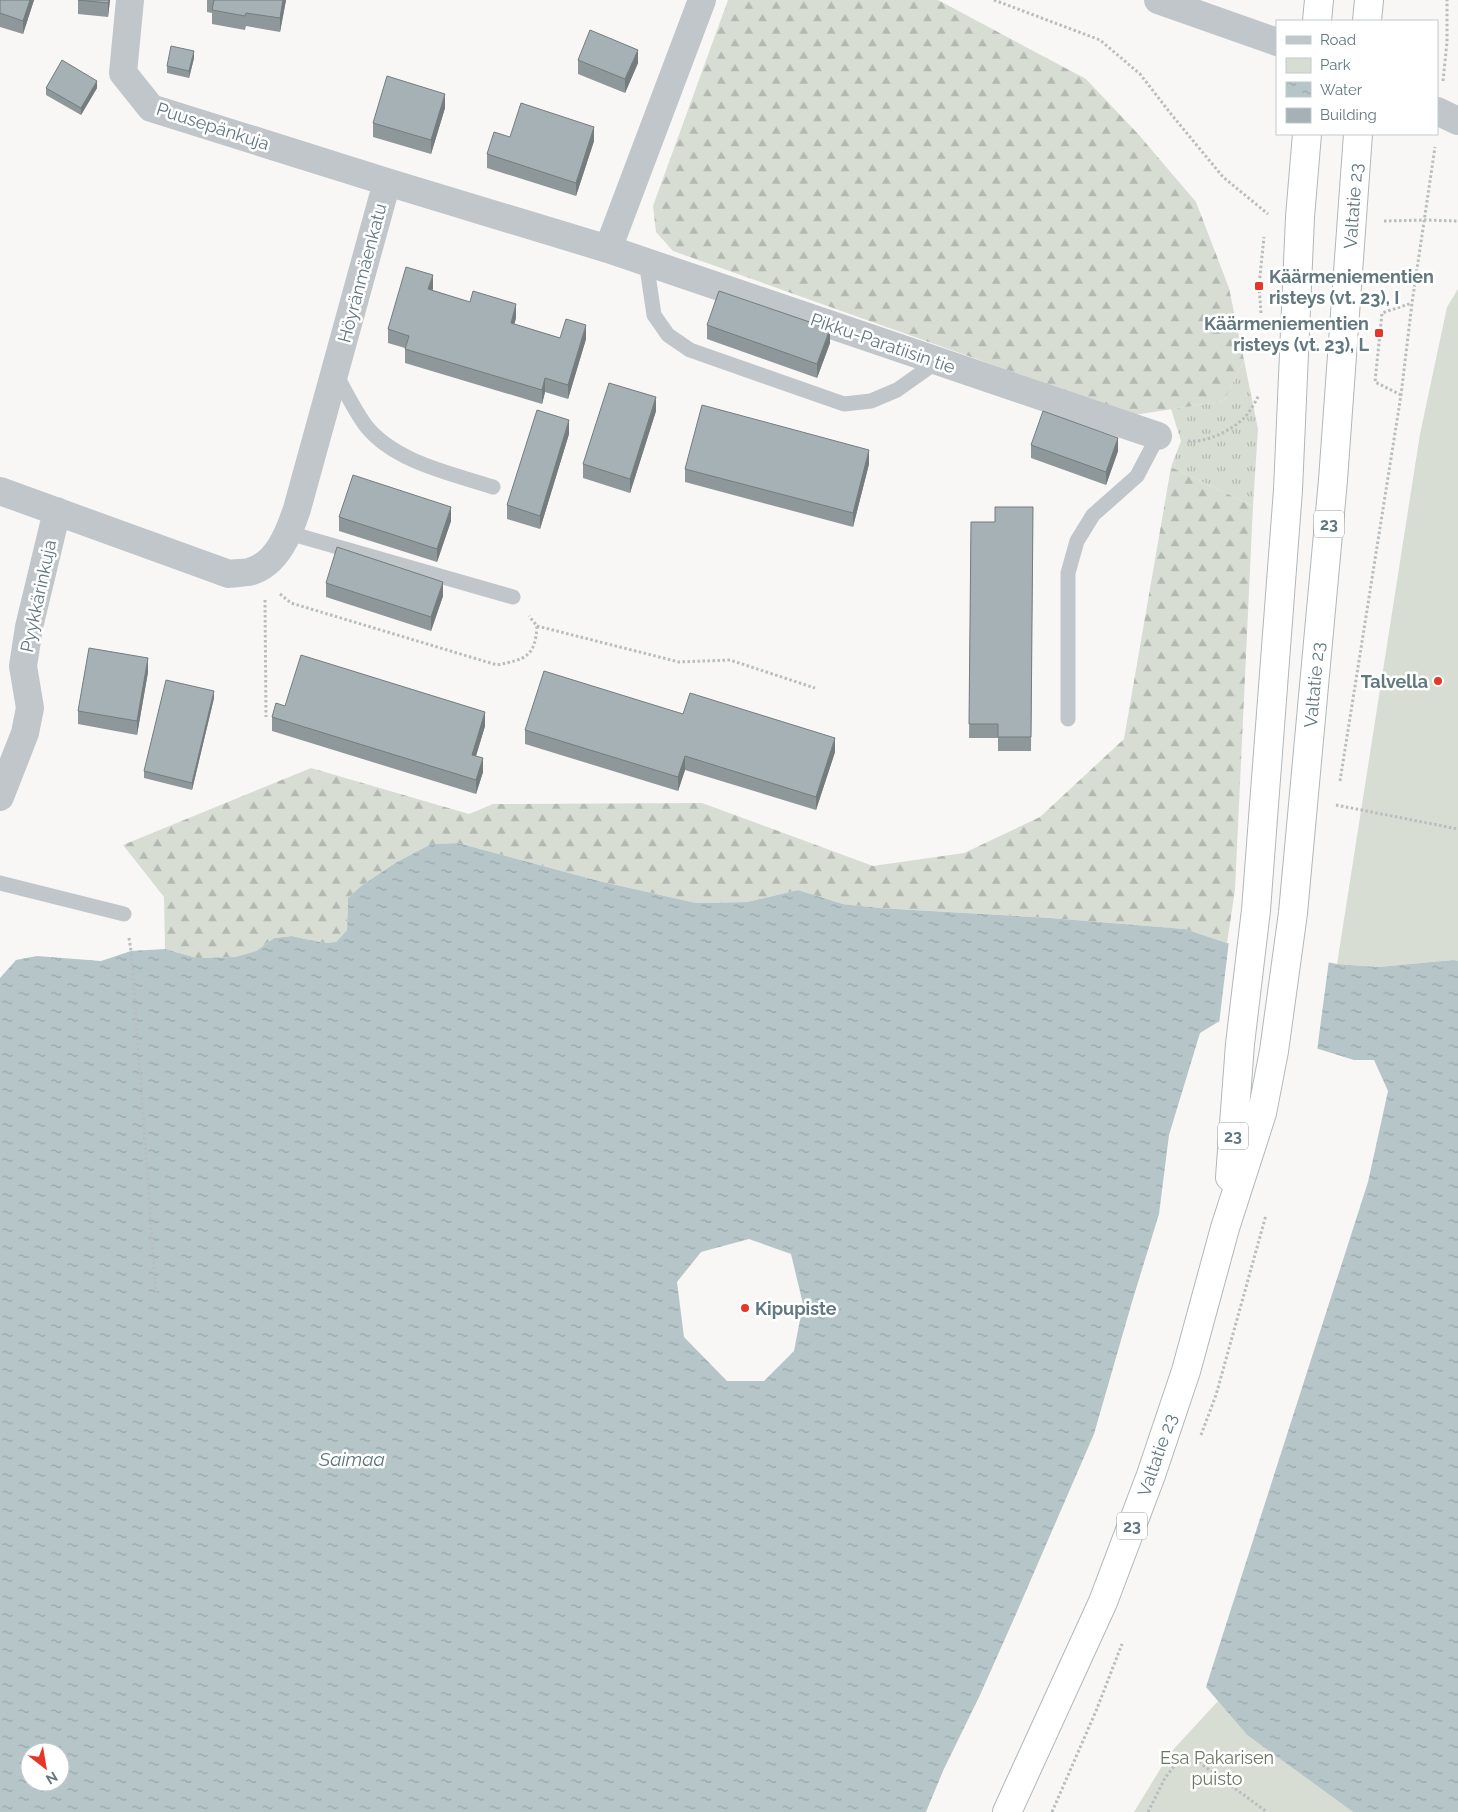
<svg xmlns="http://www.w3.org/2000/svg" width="1458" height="1812" font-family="Raleway,sans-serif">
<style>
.grass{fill:url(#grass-tufts)}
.forest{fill:url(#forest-firs)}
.green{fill:#d8ddd4}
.water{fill:url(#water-ripples);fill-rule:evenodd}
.pier{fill:#f8f7f5}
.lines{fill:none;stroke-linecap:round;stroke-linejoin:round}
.trunk-casing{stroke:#b1b7ba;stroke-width:30}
.path{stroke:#b8bdbf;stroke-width:3;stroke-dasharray:2.5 2.5;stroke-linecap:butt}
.service{stroke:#c0c6c9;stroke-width:15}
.minor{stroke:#c0c6c9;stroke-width:28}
.tertiary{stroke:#c0c6c9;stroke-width:28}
.trunk{stroke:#fff;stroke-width:28}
.wall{fill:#8e989b}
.shaded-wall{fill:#747c7e}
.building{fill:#a5b1b4;stroke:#747c7e}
.poi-dot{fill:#e63627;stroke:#fff;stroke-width:2}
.labels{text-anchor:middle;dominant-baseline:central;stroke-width:5;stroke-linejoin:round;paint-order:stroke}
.shield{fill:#fff;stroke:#91a0a6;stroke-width:1}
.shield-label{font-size:16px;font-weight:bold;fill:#627880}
.street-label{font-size:18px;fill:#627880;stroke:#fff}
.poi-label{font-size:18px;font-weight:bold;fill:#627880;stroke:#fff;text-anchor:start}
.park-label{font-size:18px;fill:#697861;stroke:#fff}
.water-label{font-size:19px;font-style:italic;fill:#5d777b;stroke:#fff}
</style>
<defs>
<pattern id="grass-tufts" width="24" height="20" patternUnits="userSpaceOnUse" patternTransform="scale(1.25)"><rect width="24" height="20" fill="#d8ddd4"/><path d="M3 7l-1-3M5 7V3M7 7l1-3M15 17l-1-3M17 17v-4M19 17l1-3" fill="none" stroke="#b3b8b1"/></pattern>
<pattern id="forest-firs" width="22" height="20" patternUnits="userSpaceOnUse" patternTransform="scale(1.25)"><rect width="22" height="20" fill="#d8ddd4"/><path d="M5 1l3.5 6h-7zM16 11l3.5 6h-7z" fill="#b3b8b1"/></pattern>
<pattern id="water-ripples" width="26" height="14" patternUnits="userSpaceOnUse" patternTransform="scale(1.25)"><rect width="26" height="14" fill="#b6c6c8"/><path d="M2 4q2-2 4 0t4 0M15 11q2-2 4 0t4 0" fill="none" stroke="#97a6a8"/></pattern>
</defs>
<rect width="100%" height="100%" fill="#f8f7f5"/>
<path class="grass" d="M1244,360L1258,429L1253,506L1171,467L1181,441L1171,409L1224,401Z"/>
<path class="forest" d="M728,0H938L1086,79L1139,135L1196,202L1229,288L1244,360L1224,401L1134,415L673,251L656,232L653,206Z
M1171,467L1253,506L1235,890L1227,943L1185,929L1051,918L879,908L843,904L798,890L747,902L696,903L599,881L458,843L431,844L395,863L361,886L348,898L347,930L336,942L324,943L292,936L274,938L256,951L235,957L197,958L165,949L164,897L123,845L311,768L469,814L493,804L702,803L873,866L964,853L1040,817L1124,739Z"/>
<path class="green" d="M1458,289V961L1453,960L1378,967L1337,964L1420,434L1447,307Z
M1218,1701L1247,1735L1353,1812H1134L1170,1753Z"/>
<path class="water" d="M458,843L599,881L696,903L747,902L798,890L843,904L879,908L1051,918L1185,929L1227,943L1337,964L1378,967L1453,960L1458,961V1812H1353L1247,1735L1206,1687L1368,1182L1388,1091L1374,1060H1354L1270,1034L1218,1022L1200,1033L1169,1135L1159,1214L1132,1302L1094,1434L1016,1614L980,1695L943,1771L926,1812H0V978L16,960L37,956L101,961L131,951L165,949L197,958L235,957L256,951L274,938L292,936L324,943L336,942L347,930L348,898L361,886L395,863L431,844ZM749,1239L791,1254L803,1304L794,1351L764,1381H727L684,1337L677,1282L701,1252ZM30,1752H60V1782H30Z"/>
<path class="pier" d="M1229,941L1329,960L1317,1051L1269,1037L1219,1024Z"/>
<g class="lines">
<g class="trunk-casing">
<path id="trunk" d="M1317,21L1319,0
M1367,21L1369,0
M1230,1177L1240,1044L1256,910L1288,490L1300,217L1307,134
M1007,1812L1103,1602L1151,1475L1186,1371L1225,1228L1262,1113L1274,1051L1293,913L1333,480L1358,134"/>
</g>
<path class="path" d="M994,0L1100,40L1140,74L1171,114L1223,177L1268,214
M1443,81L1447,42V0
M1384,221L1425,220L1458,221
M1261,313L1259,286L1264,237
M1401,395L1375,382L1382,313L1412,303
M1188,441C1206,443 1230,431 1243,419C1249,413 1255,403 1259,395
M280,594L291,603L497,665C525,659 535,658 537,626L529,616
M265,600L266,717
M537,626L679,662L730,660L815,688
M1340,781L1401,395L1412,303L1435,147
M1336,805L1458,829
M129,938L131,951L156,1293
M1201,1435L1216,1395L1266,1215
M1052,1812L1096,1711L1122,1644
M1148,1812L1165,1778L1178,1761L1200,1763L1267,1812"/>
<path class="service" d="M646,261L654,315L668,335L690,350L844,404L871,401L897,390L938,361
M335,373C345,390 354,410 366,426C395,462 450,473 493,487
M289,533L513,597
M1068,719V573L1077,541L1093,515L1137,476L1158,436
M0,883L124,914"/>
<path class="minor" d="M130,0L123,73L151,108L387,182L608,249L702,0
M1158,0L1277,42
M608,249L1158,436
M0,491L229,574C236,573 242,573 249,572C277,565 289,533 297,509L387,182
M0,797L25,733L30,708L23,666L29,627L57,511"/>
<path class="tertiary" d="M1437,111L1458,121"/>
<use href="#trunk" class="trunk"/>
</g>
<path class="wall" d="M0,0H34L23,34L0,27Z
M78,0H110L108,17L78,14Z
M207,0H286L280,32L246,26L245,30L212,24V13L207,12Z
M194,58L189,78L167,73V66Z
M578,60L638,63L625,93L578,74Z
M46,88H97L81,115L46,95Z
M445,108L431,154L373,137V123Z
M510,137L594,141L576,196L487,168V154Z
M433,289L432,290L516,318L514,324L560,338L586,339L568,399L545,392L542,404L405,363V348L388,343V329Z
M707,325L830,343L817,378L707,339Z
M656,411L630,493L583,478V464Z
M569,434L540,529L507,519V505Z
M1031,445L1118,451L1106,485L1031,458Z
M869,464L853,527L685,482V469Z
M1033,507L1031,751H998V738H969L971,522H995Z
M339,517L451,521L437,562L339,531Z
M326,583L443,596L431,631L326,597Z
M148,672L137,735L78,724V711Z
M214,698L192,790L144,778V771Z
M285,706L485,726L476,756L483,772L476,794L272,731V717Z
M683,714L835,752L816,810L685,770L678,791L525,744V730Z"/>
<path class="shaded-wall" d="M30,0H34L23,34V21Z
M109,0H110L108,17V3Z
M283,0H286L280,32V18Z
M638,50V63L625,93V79Z
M194,51V58L189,78V71Z
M97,81V88L81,115V108Z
M445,94V108L431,154V140Z
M594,127V141L576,196V183Z
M433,275V289L428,302V289Z
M516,304V318L511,337V323Z
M586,325V339L568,399V385Z
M830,329V343L817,378V364Z
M545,378V392L542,404V390Z
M656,397V411L630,493V479Z
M569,420V434L540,529V516Z
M1118,438V451L1106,485V472Z
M869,450V464L853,527V513Z
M451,507V521L437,562V549Z
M443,582V596L431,631V617Z
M148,658V672L137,735V721Z
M214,691V698L192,790V783Z
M485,712V726L472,769V755Z
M835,738V752L816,810V797Z
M685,756V770L678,791V777Z
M483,758V772L476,794V780Z"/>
<path class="building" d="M0,0H30L23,21L0,13Z
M78,0H109L108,3Z
M214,0H283L280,18L246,13L245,16L212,10Z
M590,30L638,50L625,79L578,60Z
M171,46L194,51L189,71L167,66Z
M62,60L97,81L81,108L46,88Z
M387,76L445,94L431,140L373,123Z
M521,103L594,127L576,183L487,154L494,132L510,137Z
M406,267L433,275L428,289L470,302L473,291L516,304L511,323L560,338L566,319L586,325L568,385L545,378L542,390L405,349L409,336L388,329Z
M719,291L830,329L817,364L707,325Z
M609,383L656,397L630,479L583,464Z
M702,405L869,450L853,513L685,469Z
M537,410L569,420L540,516L507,505Z
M1043,411L1118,438L1106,472L1031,445Z
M353,475L451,507L437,549L339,517Z
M995,507H1033L1031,737H998V724H969L971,522H995Z
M337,547L443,582L431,617L326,583Z
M89,648L148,658L137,721L78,711Z
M301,655L485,712L472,755L483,758L476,780L272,717L276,703L285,706Z
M544,671L683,714L690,693L835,738L816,797L685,756L678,777L525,730Z
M166,680L214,691L192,783L144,771Z"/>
<g class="poi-dot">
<rect x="1254" y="281" width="10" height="10" rx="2.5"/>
<rect x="1374" y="328" width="10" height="10" rx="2.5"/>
<circle cx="1438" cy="681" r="5"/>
<circle cx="745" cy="1308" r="5"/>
</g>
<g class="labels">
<g class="shield">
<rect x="1314" y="510.5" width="30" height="27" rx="4"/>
<rect x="1218" y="1122.5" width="30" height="27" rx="4"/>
<rect x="1117" y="1512.5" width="30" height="27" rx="4"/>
</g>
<g class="shield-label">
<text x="1329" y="524">23</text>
<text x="1233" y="1136">23</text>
<text x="1132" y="1526">23</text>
</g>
<g class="street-label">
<text transform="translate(213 126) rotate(18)">Puusepänkuja</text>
<text transform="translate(1353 206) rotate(-86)">Valtatie 23</text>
<text transform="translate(362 273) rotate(-75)">Höyränmäenkatu</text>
<text transform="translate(883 343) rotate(19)">Pikku-Paratiisin tie</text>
<text transform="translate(38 596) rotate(-78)">Pyykkärinkuja</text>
<text transform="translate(1314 685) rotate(-85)">Valtatie 23</text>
<text transform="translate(1157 1455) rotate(-71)">Valtatie 23</text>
</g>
<g class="poi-label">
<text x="1269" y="276">Käärmeniementien<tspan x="1269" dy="21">risteys (vt. 23), I</tspan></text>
<text x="1369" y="323" text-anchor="end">Käärmeniementien<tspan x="1369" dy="21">risteys (vt. 23), L</tspan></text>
<text x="1428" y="681" text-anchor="end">Talvella</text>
<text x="755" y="1308">Kipupiste</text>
</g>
<g class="park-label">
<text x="1217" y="1757">Esa Pakarisen<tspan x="1217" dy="21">puisto</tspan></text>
</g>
<g class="water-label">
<text x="352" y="1459">Saimaa</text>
</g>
</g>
<rect x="1276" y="20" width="162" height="115" fill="#ffffff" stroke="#c0c9cc"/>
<rect x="1286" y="36" width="25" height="8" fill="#c0c6c9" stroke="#c0c9cc"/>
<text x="1320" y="45" font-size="15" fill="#627880">Road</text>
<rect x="1286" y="58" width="25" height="15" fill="#d8ddd4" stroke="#c0c9cc"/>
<text x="1320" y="70" font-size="15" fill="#627880">Park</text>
<rect x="1286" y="82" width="25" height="15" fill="url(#water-ripples)" stroke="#c0c9cc"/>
<text x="1320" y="95" font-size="15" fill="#627880">Water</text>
<rect x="1286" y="108" width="25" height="15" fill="#a5b1b4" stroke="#c0c9cc"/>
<text x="1320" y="120" font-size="15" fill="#627880">Building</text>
<g transform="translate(45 1767) rotate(149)"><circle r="24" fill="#ffffff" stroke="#c0c9cc"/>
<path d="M0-4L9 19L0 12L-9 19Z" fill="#e63627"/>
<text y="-8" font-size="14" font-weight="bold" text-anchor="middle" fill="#627880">N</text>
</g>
</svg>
